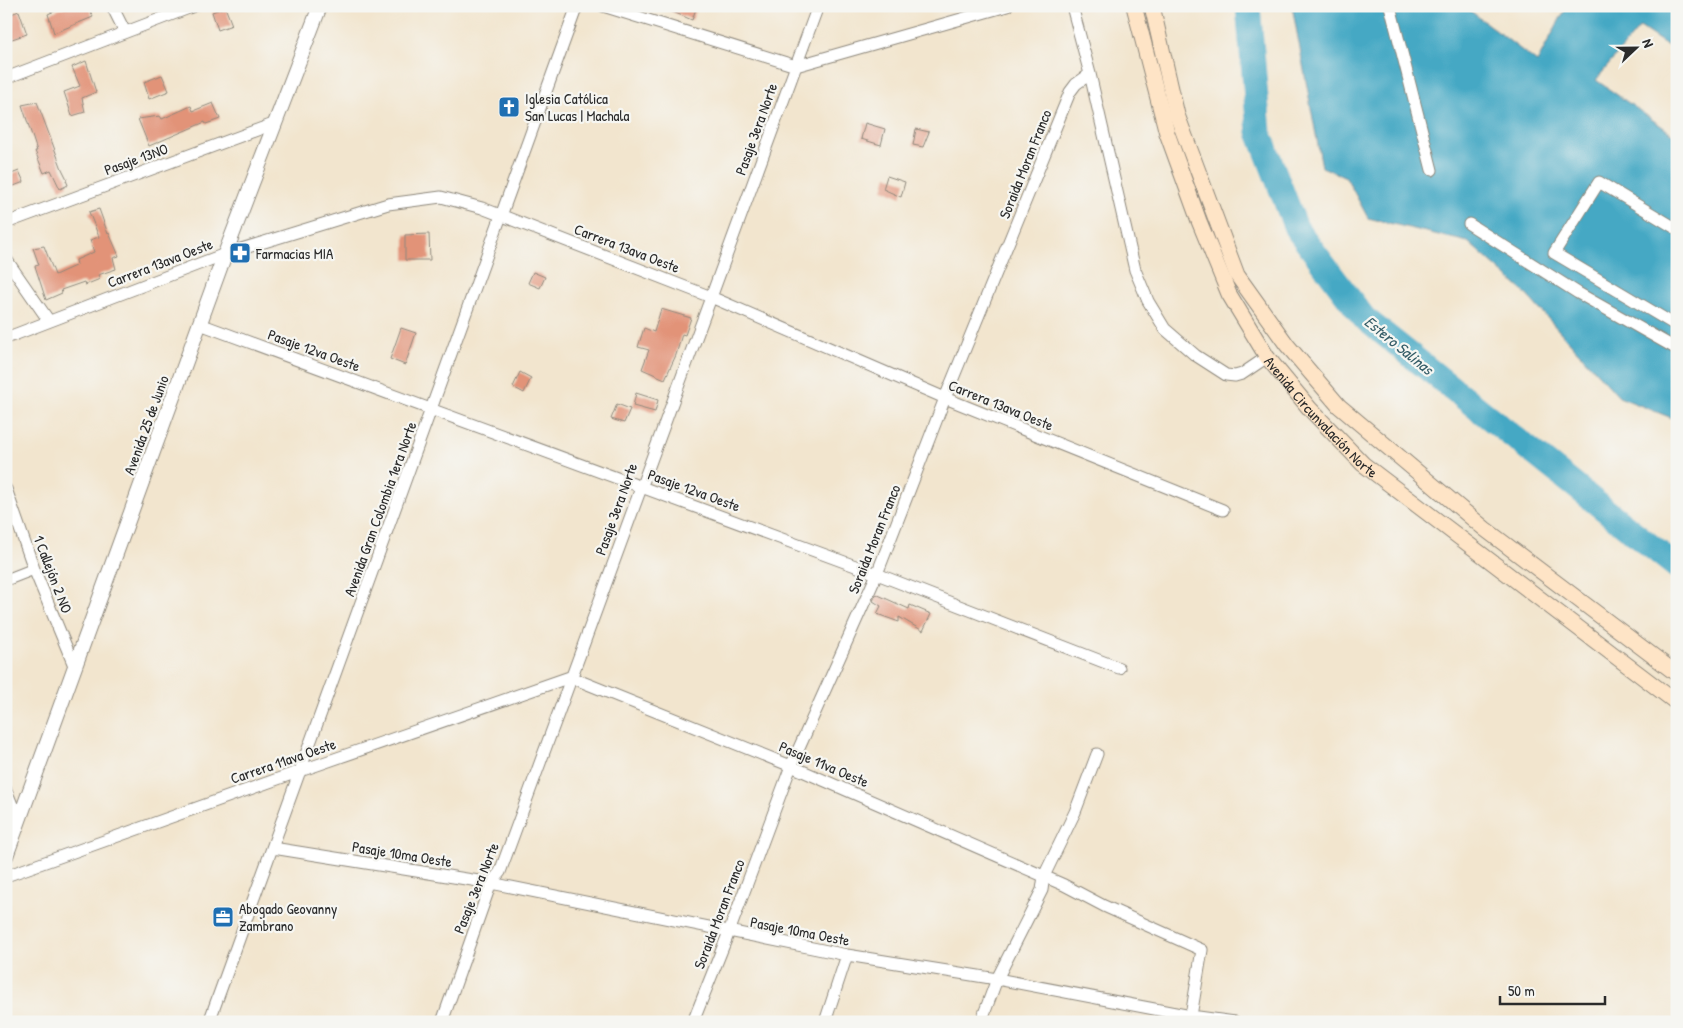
<svg xmlns="http://www.w3.org/2000/svg" width="1683" height="1028" font-family="'Patrick Hand',sans-serif">
<style>
.water{fill:#44a8c4;stroke:#386a78}
.lines{fill:none;stroke-linecap:round;stroke-linejoin:round}
.river{stroke:#44a8c4;stroke-width:25}
.building{fill:#e29378}
.minor-casing{stroke:#8e887c;stroke-width:13}
.tertiary-casing{stroke:#8e887c;stroke-width:16}
.secondary-casing{stroke:#8e887c;stroke-width:17}
.minor{stroke:#fff;stroke-width:11}
.tertiary{stroke:#fff;stroke-width:14}
.secondary{stroke:#fee4c6;stroke-width:15}
.labels{text-anchor:middle;dominant-baseline:central;stroke-width:4.5;stroke-linejoin:round;paint-order:stroke}
.poi-label{font-size:15px;fill:#2b2b2b;stroke:#f6f6f2;text-anchor:start}
.street-label{font-size:15px;fill:#2b2b2b;stroke:#f6f6f2}
.water-label{font-size:16px;font-style:italic;fill:#355d68;stroke:#f6f6f2}
</style>
<rect width="100%" height="100%" fill="#f6f6f2"/>
<filter id="ink" filterUnits="userSpaceOnUse"><feTurbulence type="fractalNoise" baseFrequency=".02" numOctaves="2"/><feDisplacementMap in="SourceGraphic" scale="10" xChannelSelector="R" yChannelSelector="G"/><feConvolveMatrix kernelMatrix="1 2 1 2 8 2 1 2 1" color-interpolation-filters="sRGB"/></filter>
<filter id="wash" filterUnits="userSpaceOnUse"><feTurbulence type="fractalNoise" baseFrequency=".0096" numOctaves="4" result="noise"/><feDisplacementMap in="SourceGraphic" scale="20" xChannelSelector="R" yChannelSelector="G"/><feGaussianBlur stdDeviation="1.12" result="paint"/><feColorMatrix in="noise" values="0 0 0 0 0 0 0 0 0 0 0 0 0 0 0 0 0 1.4 0 .05"/><feComposite in="paint" operator="in"/></filter>
<g filter="url(#wash)">
<rect width="100%" height="100%" fill="#f2e5ce"/>
<path class="water" d="M1292,6H1469L1468,9L1537,62L1567,6H1677V52L1640,27L1596,80L1677,137V420L1619,397L1523,291L1468,242L1368,218L1346,177L1322,167Z"/>
<g class="lines">
<path class="river" d="M1248,6L1259,132L1296,228L1364,318L1677,567"/>
</g>
<g id="blocks">
<path class="building" d="M66,6H88L93,17L54,33L48,14Z
M659,6H697L692,20Z
M225,7L232,25L218,30L212,12Z
M19,11L27,34L9,40L6,32V16Z
M86,61L96,92L82,98L85,112L72,116L64,92L80,86L72,67Z
M162,75L169,91L149,99L144,82Z
M37,102L62,169L67,179L66,180L68,185L60,189L51,170L44,173L35,151H37L22,105Z
M213,103L220,119L206,124L205,122L149,146L138,119L160,116L162,119L191,106L193,111Z
M865,123L885,129L881,145L861,139Z
M916,129L929,132L923,147L913,145Z
M19,171L24,182L6,189V176Z
M887,176L905,182L901,197L883,189Z
M99,209L108,234L109,233L119,256L113,258L116,269L98,275L100,279L85,285L84,282L61,290L62,293L46,300L35,266L39,265L33,248L44,246L55,275L77,265L76,260L94,252L90,240L99,237L89,212Z
M429,234L430,260H405V235Z
M533,272L545,277L540,288L528,283Z
M661,309L691,318L685,335L682,334L676,355L665,379L642,369L649,350L638,347L644,328L654,332Z
M401,328L416,333L405,365L390,359Z
M520,372L531,378L524,393L513,387Z
M636,393L658,400L655,412L633,406Z
M617,404L630,409L624,423L611,419Z
M876,594L909,609L910,605L931,614L923,631L899,617V622L877,614L881,606L873,601Z"/>
</g>
</g>
<g filter="url(#ink)">
<use href="#blocks" fill-opacity="0" stroke="#8e887c" stroke-width="1"/>
<g class="lines">
<g class="minor-casing">
<path id="minor" d="M112,6L125,32
M603,6L796,66L1007,6
M1072,6L1090,74L1135,270L1148,301L1165,329L1195,355L1226,375L1235,376L1242,374L1267,357
M1390,6L1432,170
M6,78L194,6
M6,223L276,123
M1469,224L1578,293L1677,349
M1677,229L1599,182L1554,253L1677,326
M6,259L49,321
M200,324L877,574L1119,668
M6,338L225,254L388,204L441,197L482,208L711,297L945,398L1223,510
M6,489L34,569L75,668
M6,580L34,569
M6,790L19,822
M273,848L491,883L847,955L997,979L1191,1016L1235,1022
M6,876L300,771L570,677L791,766L1064,885L1104,906L1202,950L1190,1022
M209,1022L577,6
M442,1022L491,883L500,872L818,6
M693,1022L729,932L791,766L877,574L945,398L1070,92L1076,84L1090,74
M825,1022L847,955
M981,1022L997,979L1042,890L1044,876L1075,812L1097,754"/>
</g>
<g class="tertiary-casing">
<path id="tertiary" d="M6,856L225,254L320,6"/>
</g>
<g class="secondary-casing">
<g id="secondary">
<path id="s1" d="M1134,6L1167,133L1199,221L1229,294L1267,357L1310,409L1363,464L1677,703"/>
<path d="M1152,6L1177,115L1237,275L1287,345L1339,406L1485,529L1677,674"/>
</g>
</g>
<use href="#minor" class="minor"/>
<use href="#tertiary" class="tertiary"/>
<use href="#secondary" class="secondary"/>
</g>
</g>
<defs>
<g id="church-square" transform="scale(1.125)"><rect x="-9" y="-9" width="18" height="18" rx="4" fill="#1f6fb2" stroke="#f6f6f2"/><path d="M-1.2-6h2.4v3.5h3.3v2.4h-3.3V6h-2.4V-.1h-3.3v-2.4h3.3Z" fill="#fff"/></g>
<g id="pharmacy-square" transform="scale(1.125)"><rect x="-9" y="-9" width="18" height="18" rx="4" fill="#1f6fb2" stroke="#f6f6f2"/><path d="M-2-6h4v4h4v4h-4v4h-4v-4h-4v-4h4Z" fill="#fff"/></g>
<g id="office-square" transform="scale(1.125)"><rect x="-9" y="-9" width="18" height="18" rx="4" fill="#1f6fb2" stroke="#f6f6f2"/><path d="M-6-3h4V-5.5h4V-3h4V5H-6ZM-1-4.5V-3h2v-1.5ZM-6 0V1H6V0Z" fill="#fff"/></g>
</defs>
<g fill-rule="evenodd">
<use href="#church-square" x="509" y="107"/>
<use href="#pharmacy-square" x="240" y="253"/>
<use href="#office-square" x="223" y="917"/>
</g>
<g class="labels">
<g class="poi-label">
<text x="525" y="98">Iglesia Católica<tspan x="525" dy="17">San Lucas | Machala</tspan></text>
<text x="256" y="253">Farmacias MIA</text>
<text x="239" y="908">Abogado Geovanny<tspan x="239" dy="17">Zambrano</tspan></text>
</g>
<g class="street-label">
<text transform="translate(756 129) rotate(-70)">Pasaje 3era Norte</text>
<text transform="translate(136 159) rotate(-20)">Pasaje 13NO</text>
<text transform="translate(1025 164) rotate(-68)">Soraida Moran Franco</text>
<text transform="translate(627 248) rotate(21)">Carrera 13ava Oeste</text>
<text transform="translate(160 263) rotate(-21)">Carrera 13ava Oeste</text>
<text transform="translate(314 350) rotate(20)">Pasaje 12va Oeste</text>
<text transform="translate(1001 405) rotate(22)">Carrera 13ava Oeste</text>
<text stroke="none"><textPath href="#s1" startOffset="458">Avenida Circunvalación Norte</textPath></text>
<text transform="translate(146 425) rotate(-70)">Avenida 25 de Junio</text>
<text transform="translate(694 490) rotate(20)">Pasaje 12va Oeste</text>
<text transform="translate(380 509) rotate(-70)">Avenida Gran Colombia 1era Norte</text>
<text transform="translate(616 509) rotate(-70)">Pasaje 3era Norte</text>
<text transform="translate(874 539) rotate(-68)">Soraida Moran Franco</text>
<text transform="translate(53 574) rotate(69)">1 Callejón 2 NO</text>
<text transform="translate(283 761) rotate(-19)">Carrera 11ava Oeste</text>
<text transform="translate(824 764) rotate(23)">Pasaje 11va Oeste</text>
<text transform="translate(402 854) rotate(9)">Pasaje 10ma Oeste</text>
<text transform="translate(476 888) rotate(-68)">Pasaje 3era Norte</text>
<text transform="translate(719 914) rotate(-69)">Soraida Moran Franco</text>
<text transform="translate(800 931) rotate(11)">Pasaje 10ma Oeste</text>
</g>
<g class="water-label">
<text transform="translate(1399 345) rotate(39)">Estero Salinas</text>
</g>
</g>
<rect width="1683" height="1028" fill="none" stroke="#f6f6f2" stroke-width="25"/>
<g transform="translate(1636 48) rotate(68)" stroke="#f6f6f2" stroke-width="4" paint-order="stroke">
<path d="M0-4L9 19L0 12L-9 19Z" fill="#2b2b2b"/>
<text y="-8" font-size="14" font-weight="bold" text-anchor="middle" fill="#2b2b2b">N</text>
</g>
<path d="M1500 996v8h105v-8" fill="none" stroke="#2b2b2b" stroke-width="2.5"/>
<text x="1508" y="996" font-size="15" fill="#2b2b2b" stroke="#f6f6f2" stroke-width="4" paint-order="stroke">50 m</text>
</svg>
